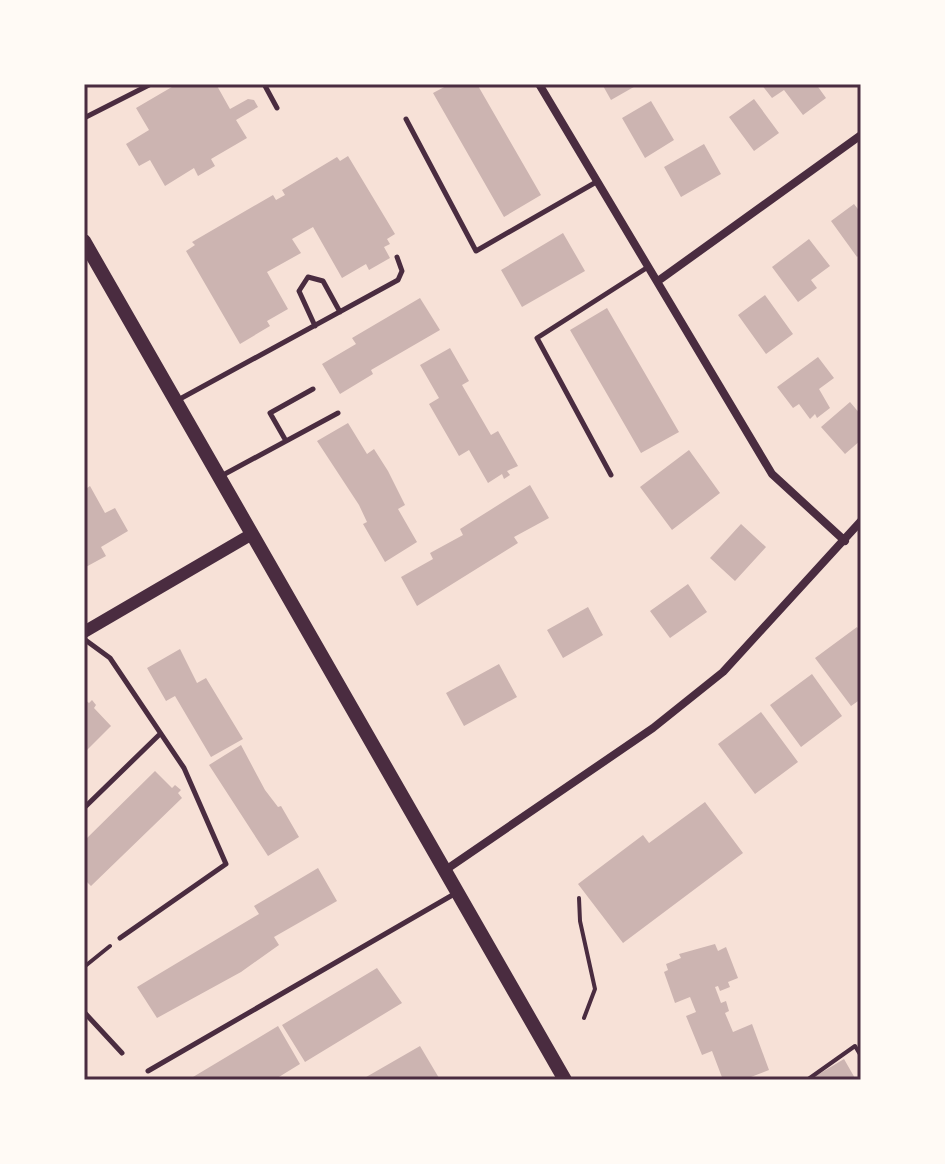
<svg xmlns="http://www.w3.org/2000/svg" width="945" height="1164" font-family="Figtree,sans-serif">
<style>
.building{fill:#ccb4b1}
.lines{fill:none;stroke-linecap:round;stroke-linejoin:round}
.path{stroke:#4a2c40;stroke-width:4}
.service{stroke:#4a2c40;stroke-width:5}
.minor{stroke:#4a2c40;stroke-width:8}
.tertiary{stroke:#4a2c40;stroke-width:12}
.secondary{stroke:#4a2c40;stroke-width:14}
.neatline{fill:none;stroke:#4a2c40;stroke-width:3}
</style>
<rect width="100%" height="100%" fill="#f7e1d7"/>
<path class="building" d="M177,84H216L230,109L248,99L254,100L258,107L236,120L247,138L211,159L215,166L198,176L194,168L165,186L150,160L139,166L126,144L149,130L136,108Z
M450,84H477L541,195L504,217L433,93Z
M602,84H639L611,100Z
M761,84H816L826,98L803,115L784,90L772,98Z
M754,99L779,133L754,151L729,117Z
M651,101L674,140L645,158L622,118Z
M704,144L721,174L681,197L664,167Z
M348,156L395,234L387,239L390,244L384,247L390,258L369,270L366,264L342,278L313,227L292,239L301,253L267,272L288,309L267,321L270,326L240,344L186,251L195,245L192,242L273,195L276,200L285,195L282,190L337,157L340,161Z
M854,204L861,213V253L857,257L831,221Z
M563,233L585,271L522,307L501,270Z
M809,239L830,266L811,280L817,288L798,302L772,267Z
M765,295L793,334L766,354L738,315Z
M420,298L440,330L371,370L373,374L340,394L322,364L356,344L352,338Z
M607,308L679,432L641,453L570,330Z
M450,348L469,381L462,385L491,435L498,431L518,466L507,471L510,475L504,479L502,474L488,483L469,450L459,456L429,404L439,398L420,365Z
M818,357L834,378L819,389L830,408L817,418L815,414L810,419L799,404L793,408L777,387Z
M850,402L861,415V440L845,454L821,427Z
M348,423L367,454L374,449L388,471L405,505L398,509L417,542L385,562L363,524L367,522L359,505L317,441Z
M689,450L720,493L672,530L640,487Z
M530,485L549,518L514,537L518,543L417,606L401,577L433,559L430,553L463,535L460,529Z
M90,486L105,513L115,508L128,531L101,547L106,556L84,568V490Z
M741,524L766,547L735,581L710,558Z
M688,584L707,612L670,638L650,611Z
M588,607L603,635L563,658L547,630Z
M857,627L861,633V699L851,706L815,658Z
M180,649L197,683L206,678L243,739L211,757L175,696L166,701L147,668Z
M499,664L517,697L464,726L446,693Z
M812,674L842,716L801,747L770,705Z
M84,699L89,703L92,700L96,705L94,708L111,726L84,753Z
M761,712L798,762L755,794L718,744Z
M241,745L265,790L278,807L281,806L299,837L268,856L209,765Z
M155,771L172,788L175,785L181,790L178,793L182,798L91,886L84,879V841Z
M705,802L743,853L623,943L578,884L643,835L649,843Z
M318,868L337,901L274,937L279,945L241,972L157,1018L137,987L259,914L254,906Z
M715,944L718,951L726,947L738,978L728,982L730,987L720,991L718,986L715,987L721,1003L726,1001L729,1011L725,1013L733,1032L752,1024L769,1070L743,1080H723L712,1051L702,1055L686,1016L696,1012L690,997L675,1003L664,972L668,970L666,964L681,958L679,954Z
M377,968L402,1003L305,1062L282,1025Z
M278,1026L300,1064L274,1080H188Z
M420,1046L439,1078L361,1080Z
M844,1059L856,1080H809Z"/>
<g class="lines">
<path class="path" d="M579,898L580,921L595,989L584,1018
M84,967L110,946
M807,1080L855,1046L861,1056"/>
<path class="service" d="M264,84L277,108
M84,118L151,84
M406,119L476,251L598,181
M315,326L299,291L308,277L323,281L340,312
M178,400L398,280L402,271L397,257
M286,441L270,413L313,389
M223,475L338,413
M611,475L537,338L648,267
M84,639L110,658L184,768L226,864L120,938
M84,808L160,734
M84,1012L122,1053
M148,1071L456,893"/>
<path class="minor" d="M539,84L772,474L845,541
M658,281L861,135
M444,871L653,728L723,672L861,521"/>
<path class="tertiary" d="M84,632L252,534"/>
<path class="secondary" d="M84,241L565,1080"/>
</g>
<rect width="945" height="1164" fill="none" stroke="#fffaf5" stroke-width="172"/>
<rect x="86" y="86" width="773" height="992" class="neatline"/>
</svg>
